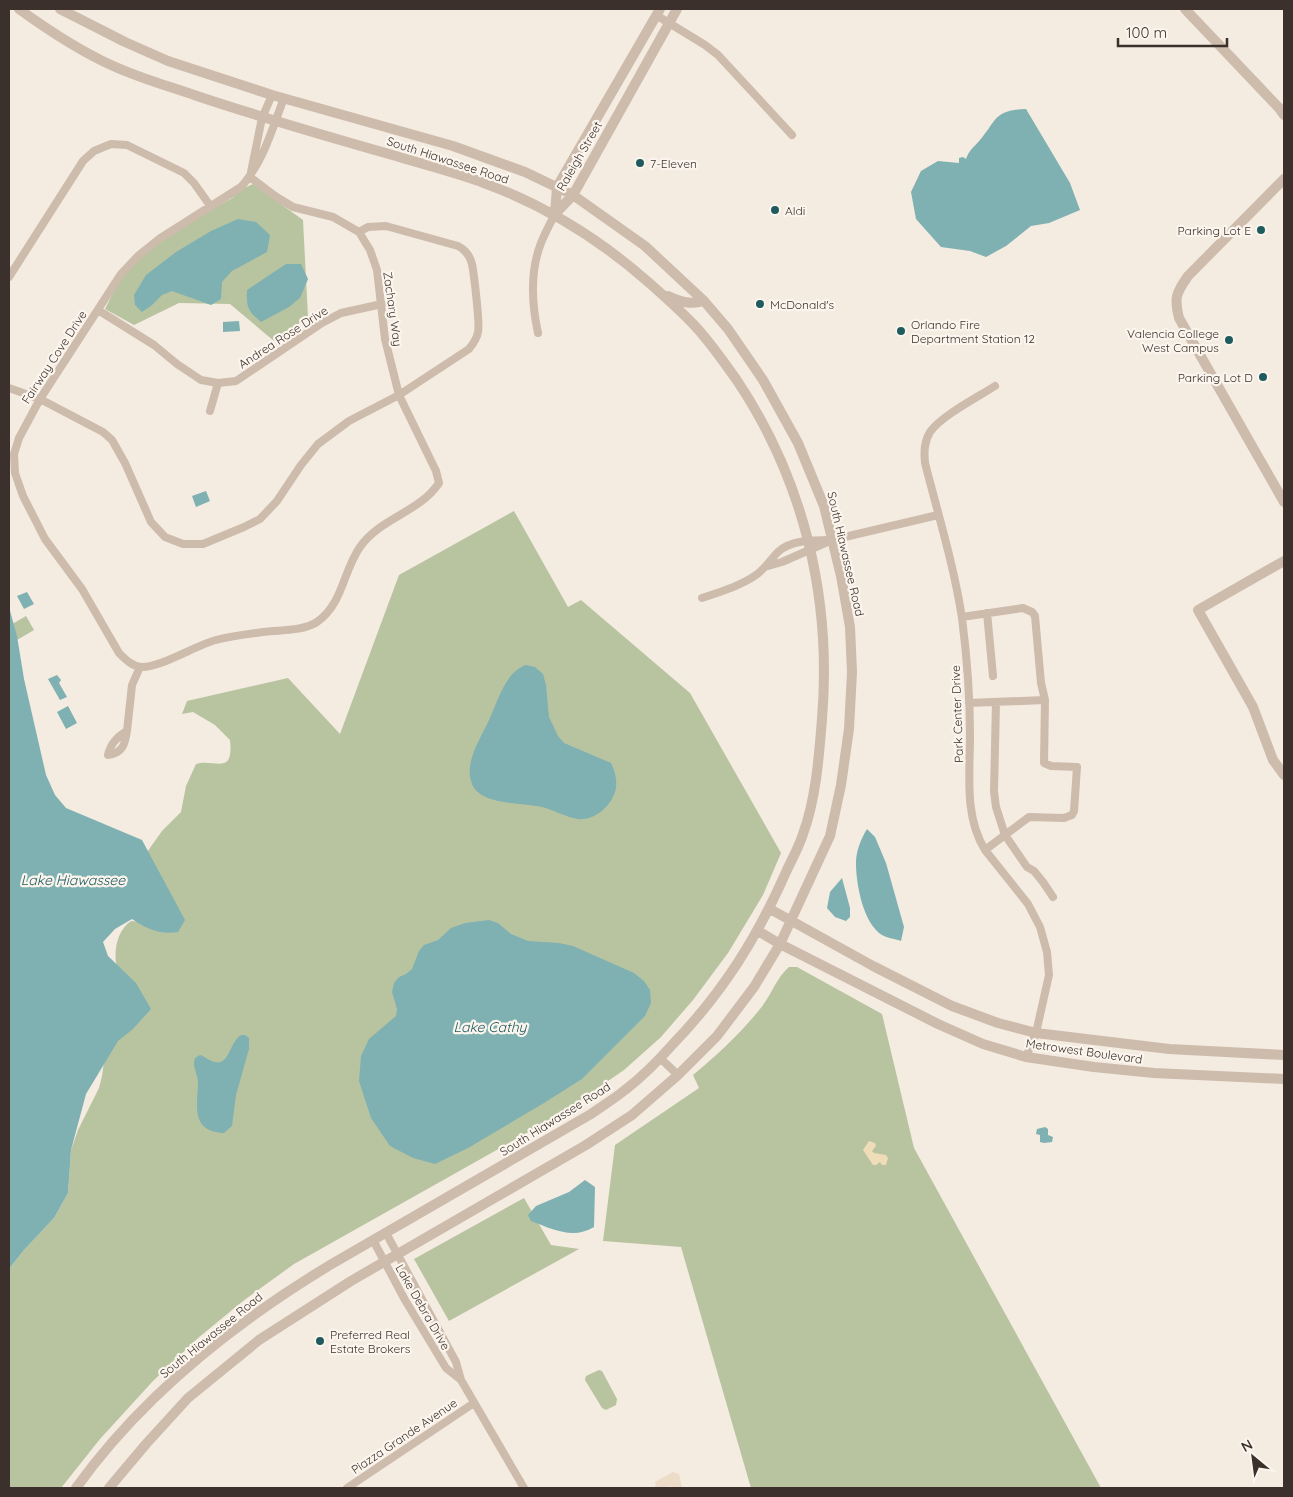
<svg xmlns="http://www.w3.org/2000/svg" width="1293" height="1497" font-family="Quicksand,sans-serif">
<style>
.green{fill:#b8c4a0}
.sand{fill:#efdcb8}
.plaza{fill:#ecdcc8}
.water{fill:#7fb0b2}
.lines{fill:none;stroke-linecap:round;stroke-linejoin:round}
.minor{stroke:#cdbbac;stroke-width:8}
.tertiary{stroke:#cdbbac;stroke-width:10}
.poi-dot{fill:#1f5a5e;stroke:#fbf5ee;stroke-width:2}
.labels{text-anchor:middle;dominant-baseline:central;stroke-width:4.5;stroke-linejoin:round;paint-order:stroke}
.street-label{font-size:12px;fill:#3b302b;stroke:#fbf5ee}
.poi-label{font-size:12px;fill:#3b302b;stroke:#fbf5ee;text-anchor:start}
.water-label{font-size:14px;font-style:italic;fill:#1f5a5e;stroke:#fbf5ee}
</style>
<rect width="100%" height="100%" fill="#f4ebe1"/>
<path class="green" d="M253,184L303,220L308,317L274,341L230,304L179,303L134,325L105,309L124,271L167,234L234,197L200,208Z
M514,511L568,607L581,600L690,693L781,853L763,895L728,953L693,1000L661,1037L624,1070L557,1116L294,1264L243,1301L198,1338L153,1381L100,1439L61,1488H9V1269L24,1250L54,1218L68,1193L71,1150L78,1130L99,1088L102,1076L117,968C113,952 117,930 131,921L140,922V862L162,831L181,812L186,786L196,764C214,758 234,777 230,740L215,725L193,712L182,714L187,701L288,678L340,734L399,575Z
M26,616L34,630L17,640L9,626Z
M789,967H797L882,1014L914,1148L1101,1488H751L681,1247L603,1241L615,1145L699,1088L693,1075C717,1055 740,1034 760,1009C771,996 776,978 789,967Z
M524,1198L551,1245L579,1249L449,1321L414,1259Z
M599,1370L602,1371L617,1399L616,1405L606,1410L602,1408L585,1380L586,1376Z"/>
<path class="sand" d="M869,1141L875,1143L876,1146L872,1151L874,1153L886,1155L888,1158L886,1165H882L880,1162L876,1165H873L863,1150Z"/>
<path class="plaza" d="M673,1472L679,1474L682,1488H674L670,1486L666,1488H654L656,1485L655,1482Z"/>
<path class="water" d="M1026,109L1070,183L1080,210L1049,223L1031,226L1006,246L986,257L970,251L941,247L916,219L911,192L921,171L938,161L959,163V158L963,157L966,159C969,150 974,147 980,140C997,120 994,110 1026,109Z
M238,219L256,222L270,235L267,252L232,271L222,282L221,299L211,305L172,291L162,295L152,305L142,312L135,305L134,295L146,275L176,252L211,231Z
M286,264H301L308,279L300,298L289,307L261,322C248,311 246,307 247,290Z
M239,321L240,331L223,332V322Z
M206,491L210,501L196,507L192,496Z
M27,592L34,604L24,609L17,596Z
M9,607L17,636L24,679L46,775L55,795L66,808L142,840L185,920L178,932C160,935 147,929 132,919L115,929L103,942L108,956L136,983L151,1009L133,1029L118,1041L86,1094L71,1150L68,1193L54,1218L24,1250L9,1269Z
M526,665L535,667L543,674L546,685L549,717L558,736L564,743L611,763C615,771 617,779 616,788C613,805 595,821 578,819C565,817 554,810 542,807C521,802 477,806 471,781C465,760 481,738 489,720C498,701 505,672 526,665Z
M57,675L61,680L59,683L67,697L60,700L48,679Z
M68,706L77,723L66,729L57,712Z
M867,829L875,837L886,863L904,927L901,941C896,939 887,938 882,935C863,923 856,884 856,863C856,851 861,839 867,829Z
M842,878L850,908V917L846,921L835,917L827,908L830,892Z
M489,920L498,923L511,934L528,941L559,943L573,946L634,973L644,981L650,990L651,1003L645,1016L582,1079L544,1103L468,1148L435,1164L413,1158L390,1146L371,1118L359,1081L361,1056L369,1039L396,1016L397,1009L392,992L394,983L399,977L406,974L412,969L419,951L424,945L438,940L451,928L465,923Z
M241,1035H245L249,1038V1049L236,1095L232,1126L224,1133C189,1131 198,1104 198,1081C197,1072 192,1066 195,1058L200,1055C206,1057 209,1061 215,1062C229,1066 229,1043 241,1035Z
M1045,1127L1048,1129V1135L1053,1137L1052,1142L1044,1143L1040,1142V1135L1036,1134L1037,1129Z
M585,1180L595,1187L594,1227C573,1240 552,1229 531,1221L528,1215L536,1206L569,1192Z"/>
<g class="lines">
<path class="minor" d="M656,15L705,45L718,55L792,135
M251,172L262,118L272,95
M250,177L275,196L293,207L333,217L359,232L370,250L377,270L385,339L399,395L436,471L439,483C420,512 380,518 360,547C343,571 343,604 317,622C304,630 287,630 273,631C254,633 235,635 216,640C196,645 160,668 141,667C132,666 126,660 119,653L82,589L45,539L23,496L15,473L14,454L19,438L40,399L121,274L139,255L159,239L241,187C264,161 272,129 284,98
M9,277L83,161L94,151L111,144L127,145L184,173L194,183L211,207
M98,310L154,345L177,364L201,380L218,383L236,381L322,323L341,313L382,304
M538,333C532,305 530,271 541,243C545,233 550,224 555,214
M995,386C978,397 941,416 930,432C924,442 924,452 925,463C938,514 954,566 962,618C967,657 970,696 970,735C970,774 964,816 985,850L1028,904L1040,927L1047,952L1049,975L1036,1033L1026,1057
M9,388L40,399L103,432L112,440L125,463L151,522L165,537L183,544H203L244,527L260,519L277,501L301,465L318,444L349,421L399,395L469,349C473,344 477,339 478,332C480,324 474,274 472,264C470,256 466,250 458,246L386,226L368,227L359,232
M210,411L218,383
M768,566L782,562L832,540L938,515
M702,598C720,592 740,586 756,575C766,568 770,560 778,552C790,540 814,540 830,540
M987,613L993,676
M962,617L1023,608L1032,612L1035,616L1041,683L1045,700
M996,702L994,792L996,807L1005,835L1027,867L1034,871L1043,882L1053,897
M969,703L1045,700L1044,763L1051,766L1077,767L1074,811L1072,815L1064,818L1029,817L985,850
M127,731C125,744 123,753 108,755C111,743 117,737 127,731L132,685L140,667
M660,1058L678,1075
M386,1233L456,1362L461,1380L524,1488
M373,1240L405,1300L446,1368L461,1380
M347,1488L474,1403"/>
<path class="tertiary" d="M19,9C48,30 78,50 111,65C139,78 168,86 197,96C263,118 329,137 396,156C425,165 455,172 484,183C544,205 598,238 647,281C663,295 680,310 695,326C710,342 723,361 736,379C804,480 832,598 822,719C819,756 816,799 803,834C799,847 792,859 786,872C757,938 723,992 673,1044C658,1061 642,1077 625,1090C614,1099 602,1106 591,1114L330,1265C234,1323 142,1396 76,1488
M60,9L125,42L168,61L272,95L453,146L525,172L573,195L645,246L704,301L728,329L763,380L798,443L824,506L841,576L850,627L852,672L849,729L841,785L830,836L780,944L754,987L717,1036L678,1075L632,1115L586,1145L351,1281L259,1340L188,1398L146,1444L109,1488
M1185,9L1279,108L1284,115
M1284,179L1188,276C1176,293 1174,298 1179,318L1284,502
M555,214L573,195L677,9
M555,214L557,187L660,9
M668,296C681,302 690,305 704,301
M1284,561L1198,610L1253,707L1273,760L1284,775
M770,909L873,966L952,1006L998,1023L1036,1033L1169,1049L1284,1055
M758,931L780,944L938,1024L983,1044L1026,1057L1094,1067L1154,1073L1284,1079"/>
</g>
<g class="poi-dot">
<circle cx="640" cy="163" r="5"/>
<circle cx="775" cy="210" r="5"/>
<circle cx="1261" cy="230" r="5"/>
<circle cx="760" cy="304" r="5"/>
<circle cx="901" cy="331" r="5"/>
<circle cx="1229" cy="340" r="5"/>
<circle cx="1263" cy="377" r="5"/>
<circle cx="320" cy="1341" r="5"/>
</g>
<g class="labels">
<g class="street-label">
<text transform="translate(579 156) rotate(-60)">Raleigh Street</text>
<text transform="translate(448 160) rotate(18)">South Hiawassee Road</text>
<text transform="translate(393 309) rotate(82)">Zachary Way</text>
<text transform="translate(283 337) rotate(-33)">Andrea Rose Drive</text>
<text transform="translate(54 357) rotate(-57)">Fairway Cove Drive</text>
<text transform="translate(846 554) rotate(77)">South Hiawassee Road</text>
<text transform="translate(957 714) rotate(-92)">Park Center Drive</text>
<text transform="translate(1084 1051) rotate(8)">Metrowest Boulevard</text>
<text transform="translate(555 1119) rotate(-32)">South Hiawassee Road</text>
<text transform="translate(423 1307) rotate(60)">Lake Debra Drive</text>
<text transform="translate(211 1335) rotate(-39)">South Hiawassee Road</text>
<text transform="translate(404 1436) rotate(-34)">Piazza Grande Avenue</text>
</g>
<g class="poi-label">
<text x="650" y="163">7-Eleven</text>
<text x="785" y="210">Aldi</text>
<text x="1251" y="230" text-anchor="end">Parking Lot E</text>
<text x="770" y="304">McDonald's</text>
<text x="911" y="324">Orlando Fire<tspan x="911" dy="14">Department Station 12</tspan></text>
<text x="1219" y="333" text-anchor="end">Valencia College<tspan x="1219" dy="14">West Campus</tspan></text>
<text x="1253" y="377" text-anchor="end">Parking Lot D</text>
<text x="330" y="1334">Preferred Real<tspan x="330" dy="14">Estate Brokers</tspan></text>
</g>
<g class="water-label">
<text x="73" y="880">Lake Hiawassee</text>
<text x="490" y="1027">Lake Cathy</text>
</g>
</g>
<rect width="1293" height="1497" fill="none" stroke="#3b302b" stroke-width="20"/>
<g transform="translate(1253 1457) rotate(331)" stroke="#fbf5ee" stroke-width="4" paint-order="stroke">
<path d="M0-4L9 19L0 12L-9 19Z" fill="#3b302b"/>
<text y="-8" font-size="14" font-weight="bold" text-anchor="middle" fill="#3b302b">N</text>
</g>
<path d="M1118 38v8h109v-8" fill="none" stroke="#3b302b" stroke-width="2.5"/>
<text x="1126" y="38" font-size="15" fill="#3b302b" stroke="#fbf5ee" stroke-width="4" paint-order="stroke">100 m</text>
</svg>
